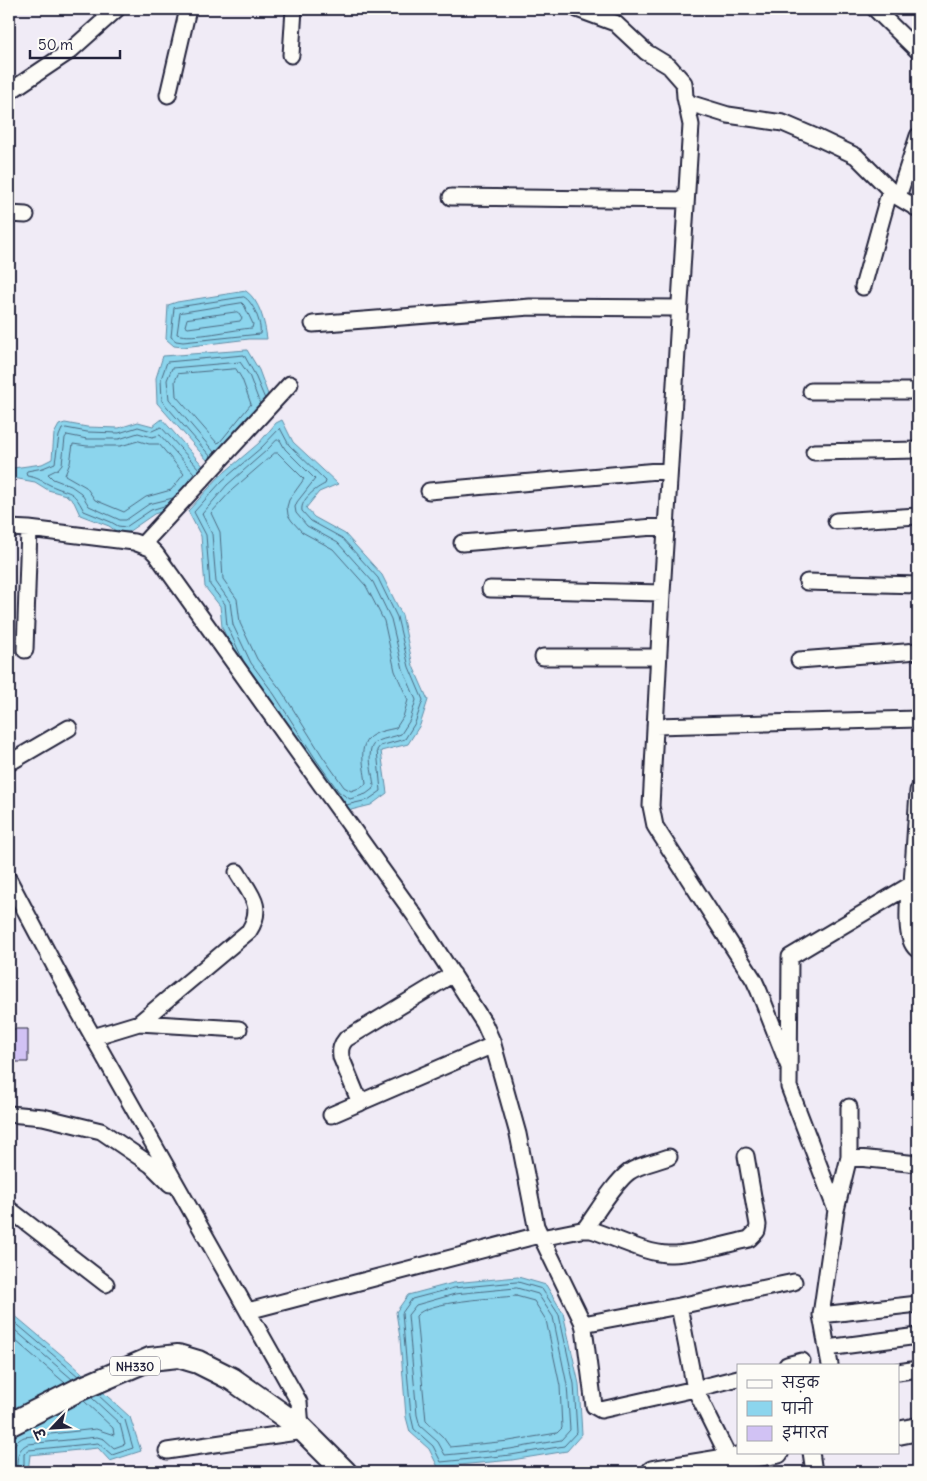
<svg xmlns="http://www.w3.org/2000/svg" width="927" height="1481" font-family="Delius,'Playpen Sans Deva',sans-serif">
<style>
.water{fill:#8cd5ed;stroke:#628da6}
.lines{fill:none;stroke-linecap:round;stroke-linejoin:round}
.shore{stroke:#4c6a82;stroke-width:1}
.building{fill:#d1c2f4;stroke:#22223b}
.minor-casing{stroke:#22223b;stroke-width:19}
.highway-casing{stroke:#22223b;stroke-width:26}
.minor{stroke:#fdfcf7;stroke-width:15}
.highway{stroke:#fdfcf7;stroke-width:22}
.labels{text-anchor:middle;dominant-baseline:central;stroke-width:4;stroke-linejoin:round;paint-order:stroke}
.shield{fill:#fdfcf7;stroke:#646373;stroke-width:1}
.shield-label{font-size:12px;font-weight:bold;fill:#22223b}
</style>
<rect width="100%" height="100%" fill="#f0ebf6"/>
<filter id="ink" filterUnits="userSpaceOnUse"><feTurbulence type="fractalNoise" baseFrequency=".02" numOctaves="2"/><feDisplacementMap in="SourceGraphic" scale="10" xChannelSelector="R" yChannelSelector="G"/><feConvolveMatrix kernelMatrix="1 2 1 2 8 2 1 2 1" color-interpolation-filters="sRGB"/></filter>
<g filter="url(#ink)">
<path class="water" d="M246,291C260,301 265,323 267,339H249L183,347L174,346L166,339L168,305L177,302Z
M247,350L259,370L273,408L215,469L157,403L156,378L163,356Z
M162,419L211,475L170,509L154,514L128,532L116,531L109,526L80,515L74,502L66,495L48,490L35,482L13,478V468L42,464L52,459L54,434L59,425L65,423L87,427L119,428L138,422L153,426Z
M282,420L293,442L338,484L319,492L306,508L314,517L345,534L382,575L402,615L413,666L428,700L420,725L408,744L381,751L387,793L371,805L347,811L241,669L222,627L220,606L205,587L201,536L188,511L219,477L259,443L276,423Z
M518,1277L546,1285L563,1313L579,1384L582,1434L567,1451L512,1460L438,1467L429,1449L410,1432L406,1417L400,1338L396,1312L408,1295L453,1283Z
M9,1314H13L70,1362L130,1417L141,1451L110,1461L98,1448L30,1455L28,1472H9Z"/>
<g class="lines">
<path class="shore" d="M244,297C253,301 262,324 260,334L183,342L176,341L171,337L174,308Z
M242,303L244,305L253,324L252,328C235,329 191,340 177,334L180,313Z
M237,312L239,313L242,318L240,321L188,328L185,326L187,319Z
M236,369L242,379L251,404L220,442L217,443L176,396L175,381L178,374Z
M277,440H280L285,449L315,479L297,502L295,507L296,513L307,526L338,543L373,582L391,619L403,669L416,700L410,720L401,734C394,737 385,738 378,741C363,747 374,776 374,788L366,794L350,799L339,792L317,761L274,694L251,663L233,625L230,602L216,582L212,534L202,514L227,485L266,451Z
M139,441L149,444H159L184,474L171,490L146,497L124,512L95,500L86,487L65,475L70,463L73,444L87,446H120Z
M215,453L169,399L167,380L172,368L240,362L249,375L260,404
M275,453H278L304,479L289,500L287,507L288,515L292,521L302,532L333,549L366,586L384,621L395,671L408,700L403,717L396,728C388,730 379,731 373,735C356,744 365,769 366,784L362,787L351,791L344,787L323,757L281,690L257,659L240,623L237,599L223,579L220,532L211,513L232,490Z
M211,457L162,401L161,379L167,362L244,355L254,373L265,399
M173,498L149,504L126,520H120L89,506L81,493L71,486L53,479L48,474L58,469L62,464L65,438L67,435L87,439H119L138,433L152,437L160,435L194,473L193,475L182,489
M167,505L151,510L126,527L118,526L111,522L84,511C72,488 71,495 50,485C42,481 36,477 27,476L26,473L27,471L43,468L55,463L59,436L62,429L66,428L87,432L119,433L138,427L152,431L161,427L200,470
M243,660L227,626L225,604L210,585L206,535L194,512L222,481L262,447L280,428L289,445L326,481L325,484C316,488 300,500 302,511L311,521L342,538L378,578L397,617L409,667L423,700L415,723L405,739L380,746L377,750L381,791L368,800L346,805
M518,1282L542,1289L559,1315L574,1384L577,1432L564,1446L511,1455L441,1462L433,1446L414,1429L411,1416L402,1313L412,1299L454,1288Z
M517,1288L538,1294L553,1317L567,1385L570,1430L561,1440L510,1449L445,1455L438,1442L420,1426L417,1415L408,1315L416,1305L455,1294Z
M516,1296L534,1301L546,1320L560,1386L562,1428L557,1433L509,1441L450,1447L443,1437L426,1421L416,1316C427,1301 496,1298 516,1296Z
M9,1319L12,1320L78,1376
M9,1325L72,1379
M9,1335L65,1383
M10,1472C10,1458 9,1444 24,1437L96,1429L114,1435L113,1428L84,1401
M17,1472C17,1461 16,1449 28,1444L97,1437L104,1439L114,1448L125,1444L120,1424L92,1398
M24,1472V1454L29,1450L98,1443L112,1455L133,1448L125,1420L98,1395"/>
</g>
<path class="building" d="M9,1029H28V1062H9Z"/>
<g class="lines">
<g class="minor-casing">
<path id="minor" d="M577,9L615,23L646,52L669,66L684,83L685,97L689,103L728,115L783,123L818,138L856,156L896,196L918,209
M875,9L918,51
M291,55L294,9
M9,92L70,51L117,9
M168,95L188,9
M685,97L691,125L662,593L651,806L655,826L660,834L754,980L759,991L789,1067
M451,197L686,200
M898,197L918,136
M9,214L26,215
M863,287L890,190
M313,324L530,307L679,308
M811,391H918
M814,452L918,450
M429,491L669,470
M836,521L918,516
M9,528L29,529L134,542L150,548L156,554L415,916L484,1023L492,1041L518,1134L536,1226L582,1321L584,1328L594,1406L601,1410L695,1389L738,1378
M462,543L666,526
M143,544L290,384
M807,582L918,585
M490,589L662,593
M25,650L29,529
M543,657H658
M799,660L918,651
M655,726L918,719
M9,763L69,728
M9,880L79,1012L299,1402L301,1428
M909,886C909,902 903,941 918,950
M139,1023L249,931C265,906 250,894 237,872
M93,1037L139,1023L239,1029
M360,1103L341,1057C340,1049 341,1045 346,1039L453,974
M9,1114L43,1117L101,1131L151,1165L170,1184
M331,1115L493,1045
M849,1157L918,1164
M9,1209L106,1284
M836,1210L849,1157V1107
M584,1230C596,1214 614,1183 629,1172C641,1164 656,1162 669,1157
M541,1238L581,1230H591C614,1237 646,1254 669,1254C690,1255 727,1244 749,1239L757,1231L758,1225L746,1156
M679,1306L695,1389L730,1460
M248,1311L539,1235
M821,1315L918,1304
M583,1324L679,1306L794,1282
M827,1348L918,1336
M787,1365L802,1361
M830,1365L821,1315L836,1210L789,1087L790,957L912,884L918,791
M898,1372L918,1369
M167,1451L304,1431
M811,1452L814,1472"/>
</g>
<g class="highway-casing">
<path id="highway" d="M9,1425L80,1389L150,1359L178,1356L198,1362L232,1379L301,1428L345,1472
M898,1433L918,1429
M653,1472L777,1452"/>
</g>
<use href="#minor" class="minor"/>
<use href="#highway" class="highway"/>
</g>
</g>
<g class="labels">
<rect class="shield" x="110" y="1356.5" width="50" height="19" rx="4"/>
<g class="shield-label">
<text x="135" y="1366">NH330</text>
</g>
</g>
<rect width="927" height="1481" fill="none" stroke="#fdfcf7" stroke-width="30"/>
<rect x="15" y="15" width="897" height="1451" fill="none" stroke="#22223b" stroke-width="2" filter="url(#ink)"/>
<rect x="737" y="1364" width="162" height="90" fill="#fdfcf7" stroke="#a5a5ac"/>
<rect x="747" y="1380" width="25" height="8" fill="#fdfcf7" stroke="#a5a5ac"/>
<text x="782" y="1388" font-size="15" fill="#22223b">सड़क</text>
<rect x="747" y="1401" width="25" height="15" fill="#8cd5ed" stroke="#a5a5ac"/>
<text x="782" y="1414" font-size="15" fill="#22223b">पानी</text>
<rect x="747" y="1426" width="25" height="15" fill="#d1c2f4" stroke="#a5a5ac"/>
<text x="782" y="1438" font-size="15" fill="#22223b">इमारत</text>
<g transform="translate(52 1428) rotate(245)" stroke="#fdfcf7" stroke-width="4" paint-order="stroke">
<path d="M0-4L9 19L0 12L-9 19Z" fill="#22223b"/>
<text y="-8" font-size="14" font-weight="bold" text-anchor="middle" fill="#22223b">उ</text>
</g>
<path d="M30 50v8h90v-8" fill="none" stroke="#22223b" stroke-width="2.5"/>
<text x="38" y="50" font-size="15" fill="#22223b" stroke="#fdfcf7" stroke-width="4" paint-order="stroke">50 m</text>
</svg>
